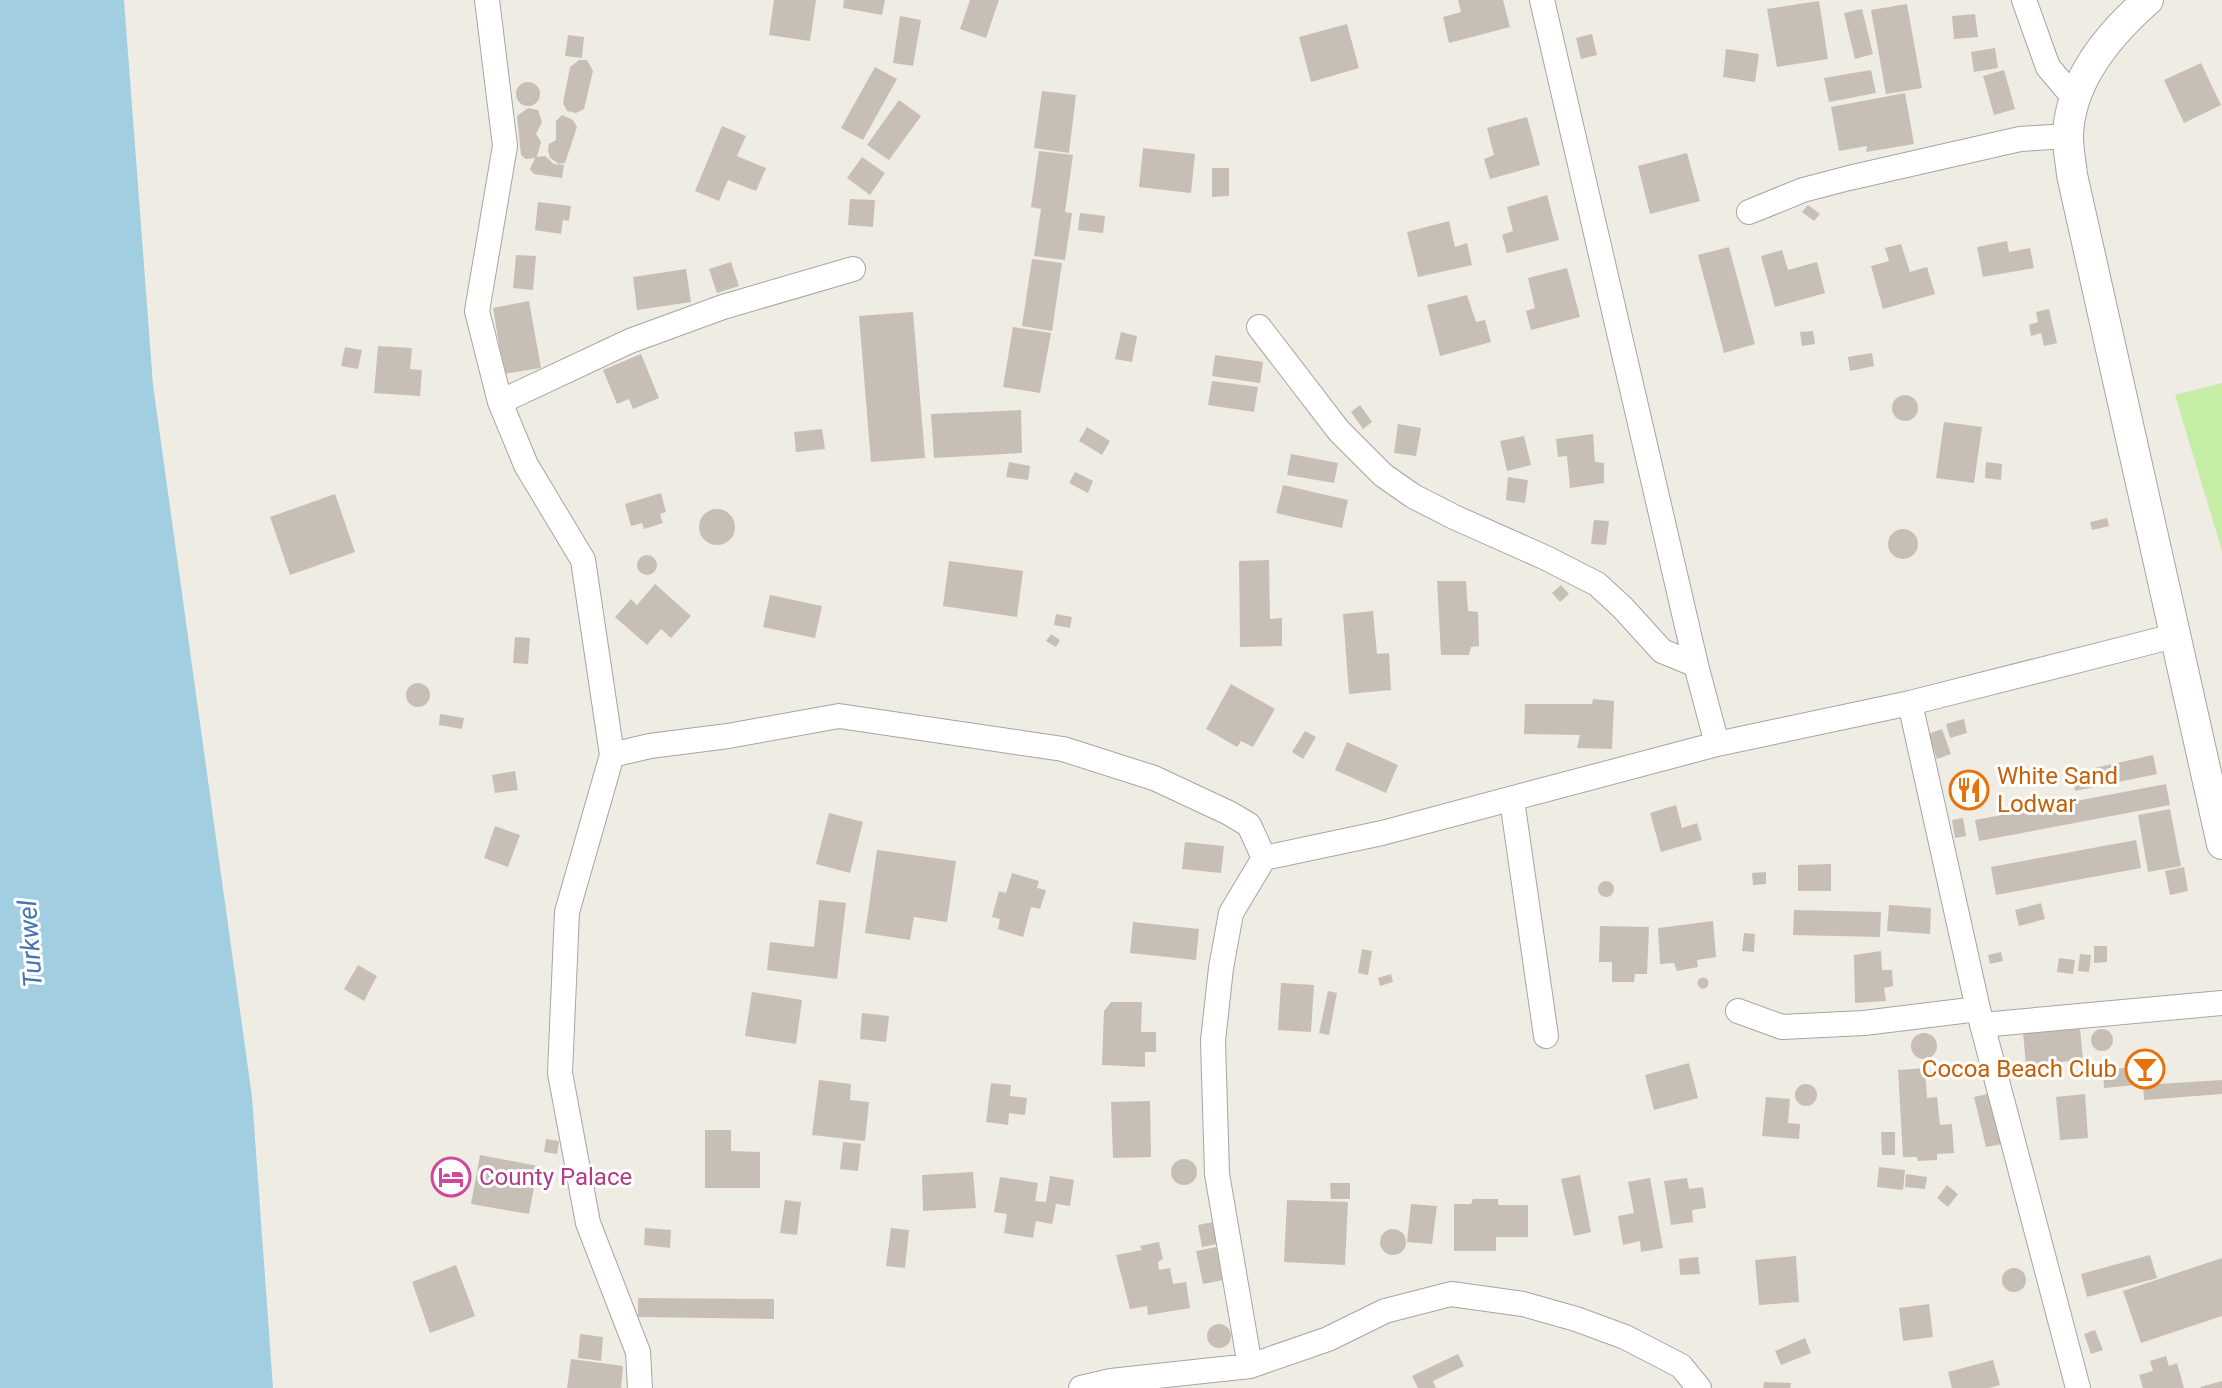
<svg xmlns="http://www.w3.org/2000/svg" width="2222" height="1388" font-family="Roboto,sans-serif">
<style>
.grass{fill:#c5eda6}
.water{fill:#a1cee0}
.building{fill:#c7bfb6}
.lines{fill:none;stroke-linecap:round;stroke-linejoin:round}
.minor-casing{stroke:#a5a5a5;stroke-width:26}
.tertiary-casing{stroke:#a5a5a5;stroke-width:32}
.minor{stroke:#fff;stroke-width:24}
.tertiary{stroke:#fff;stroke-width:30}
.labels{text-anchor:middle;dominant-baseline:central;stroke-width:6;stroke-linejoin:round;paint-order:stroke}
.food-label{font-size:24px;fill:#c56008;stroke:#fff;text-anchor:start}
.hotel-label{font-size:24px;fill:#b23c85;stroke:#fff;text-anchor:start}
.water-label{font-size:26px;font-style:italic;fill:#4576b2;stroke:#fff}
</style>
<rect width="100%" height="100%" fill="#efece3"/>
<path class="grass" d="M2222,383V551L2175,395Z"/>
<path class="water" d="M0,0H124L153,385L252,1097L273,1388H0Z"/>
<path class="building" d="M774,0H816L810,41L769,35Z
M844,0H885L882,15L843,8Z
M970,0H999L986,38L960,29Z
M1458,0H1503L1510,27L1449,43L1443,17L1461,12Z
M1819,1L1828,59L1777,67L1767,9Z
M1907,4L1922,88L1886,94L1871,10Z
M1862,9L1873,54L1855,59L1844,13Z
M1975,14L1978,37L1954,39L1952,16Z
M900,16L921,20L913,66L893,63Z
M1347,24L1359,68L1311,82L1299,37Z
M1592,34L1597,55L1581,59L1576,38Z
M568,35L584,37L582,58L565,56Z
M1995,48L1998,68L1974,72L1971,52Z
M1726,49L1759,54L1755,82L1723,77Z
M579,60H587L593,71L584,109L576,113L567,111L563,103L570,67Z
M2201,63L2221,105L2184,123L2164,80Z
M875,67L897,79L863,140L841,128Z
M1871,70L1876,93L1829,102L1824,78Z
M2004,70L2015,109L1994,115L1983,76Z
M516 94a12 12 0 1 1 24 0a12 12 0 1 1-24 0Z
M1042,91L1076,95L1069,153L1034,148Z
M1905,93L1914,144L1866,152L1867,146L1839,151L1831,107Z
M899,100L921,116L889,160L867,145Z
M528,108L538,110L542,122L536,134L541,142L537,157L545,156L554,164L564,165L562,178L534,174L530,169L535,158L526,159L521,155L517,116Z
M562,115L573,120L577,127L565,163L559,164L550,158L548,150L549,144L556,140V121Z
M1527,117L1540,165L1490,179L1484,159L1494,155L1487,128Z
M722,126L746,136L737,156L766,168L756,191L728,180L719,201L695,191Z
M1143,148L1195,154L1191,193L1139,187Z
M1039,151L1073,155L1065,212L1072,213L1065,260L1034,256L1041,209L1031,207Z
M1687,153L1700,201L1650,214L1638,166Z
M862,157L885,173L870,195L847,178Z
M1212,168H1229V196L1212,197Z
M1547,195L1559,240L1507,253L1502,235L1513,231L1507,207Z
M850,199L875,200L873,227L848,225Z
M538,202L571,206L569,221L563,220L561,234L535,230Z
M1808,205L1820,214L1814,221L1802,212Z
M1080,213L1105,216L1103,233L1078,230Z
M1449,221L1455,247L1467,243L1472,265L1418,277L1407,232Z
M2007,241L2009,252L2030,248L2034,268L1983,277L1977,247Z
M1901,244L1910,272L1927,267L1935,294L1883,309L1871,266L1889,261L1885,248Z
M1729,247L1755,344L1724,353L1698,255Z
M1782,250L1788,270L1817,262L1825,293L1775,307L1761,256Z
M516,255L536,256L533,290L513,288Z
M1032,259L1062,263L1052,331L1022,326Z
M731,262L739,286L717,293L709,269Z
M1567,268L1580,317L1531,330L1526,311L1535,308L1528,278Z
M686,269L691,302L637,310L633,277Z
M1467,295L1476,322L1485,320L1491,342L1440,356L1427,305Z
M529,301L541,368L504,374L493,308Z
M2049,309L2057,343L2044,346L2041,333L2031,336L2029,325L2038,322L2036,312Z
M913,312L925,458L871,462L859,316Z
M1013,327L1051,333L1040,393L1003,387Z
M1813,331L1815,344L1802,346L1800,332Z
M1121,332L1137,336L1132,362L1115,359Z
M378,346L412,348L410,369L422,370L420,396L374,393Z
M345,347L362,350L358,369L341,366Z
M1872,353L1874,366L1850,371L1848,357Z
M641,354L659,398L633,409L629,399L617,404L603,370Z
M1215,355L1263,362L1260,383L1212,376Z
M1212,381L1258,387L1254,412L1208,405Z
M1892 408a13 13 0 1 1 26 0a13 13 0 1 1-26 0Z
M1360,405L1372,422L1363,429L1351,412Z
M1021,410L1022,453L934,458L931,414Z
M1944,422L1982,427L1974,483L1936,478Z
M1398,424L1421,428L1416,456L1394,453Z
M1087,427L1110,441L1102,455L1079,441Z
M822,429L825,449L796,452L794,432Z
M1593,434L1595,462L1604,463V483L1570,488L1567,456L1558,457L1556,439Z
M1524,436L1531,465L1507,471L1500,441Z
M1291,454L1338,463L1334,483L1287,475Z
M1009,462L1030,466L1028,480L1006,477Z
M1986,462L2002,464L2001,480L1985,478Z
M1075,472L1093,481L1088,493L1069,483Z
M1508,477L1528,480L1525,503L1506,500Z
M1283,485L1348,500L1342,528L1276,513Z
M661,493L666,512L660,514L663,523L644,529L642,523L631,526L625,504Z
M335,494L355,552L290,575L270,517Z
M699 527a18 18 0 1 1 36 0a18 18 0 1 1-36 0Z
M2107,518L2109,526L2092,530L2090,522Z
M1594,520L1609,521L1606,545L1591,544Z
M1888 544a15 15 0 1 1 30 0a15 15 0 1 1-30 0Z
M637 565a10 10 0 1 1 20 0a10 10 0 1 1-20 0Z
M1269,560L1270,619L1282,618V646L1240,647L1239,561Z
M949,561L1023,571L1017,617L943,606Z
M1437,581H1466L1468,611L1478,612L1479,646L1471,647L1469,655H1441Z
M655,584L691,616L671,638L661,629L647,645L615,617L631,599L637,605Z
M1561,585L1569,594L1560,602L1552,593Z
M770,595L822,606L815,638L763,627Z
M1373,611L1377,654L1389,653L1391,690L1349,694L1343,614Z
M1056,614L1072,617L1070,628L1054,625Z
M1051,634L1060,640L1056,647L1046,641Z
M515,637L530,638L528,664L513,663Z
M406 695a12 12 0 1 1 24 0a12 12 0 1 1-24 0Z
M1231,684L1275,709L1253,747L1241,741L1237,747L1206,729Z
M1593,699L1614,701L1612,749L1577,748L1580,735L1524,734L1525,704H1592Z
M440,714L464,718L462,729L439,725Z
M1964,719L1967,733L1950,738L1946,724Z
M1942,729L1951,754L1937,759L1928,734Z
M1305,731L1316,737L1303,759L1292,752Z
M1347,742L1398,765L1386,793L1335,770Z
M2153,755L2157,774L2075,791L2072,773Z
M515,771L518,790L495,793L492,775Z
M2166,784L2170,805L1979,841L1975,820Z
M1676,805L1682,828L1697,823L1702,840L1661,852L1650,813Z
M2170,809L2181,866L2148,872L2138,815Z
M829,813L863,822L850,873L816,864Z
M1963,818L1966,836L1955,838L1952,820Z
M495,826L520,835L508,867L484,858Z
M2136,840L2141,868L1996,895L1991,867Z
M1185,842L1224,846L1221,873L1182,869Z
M877,850L956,861L947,922L914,917L910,940L865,933Z
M1831,864V891H1798V865Z
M2184,867L2188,891L2170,895L2165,871Z
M1766,872V884L1753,885L1752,873Z
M1012,873L1039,881L1037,888L1046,890L1040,909L1031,907L1023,937L998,929L1000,919L992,917L999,891L1006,893Z
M1598 889a8 8 0 1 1 16 0a8 8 0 1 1-16 0Z
M819,900L846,903L837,979L767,970L770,942L814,947Z
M2041,903L2045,919L2019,926L2015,910Z
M1889,905L1931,908L1930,934L1887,931Z
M1794,910L1881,912L1880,937L1793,935Z
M1713,921L1716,957L1697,960L1698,967L1677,971L1674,963L1660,964L1658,928Z
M1133,922L1199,929L1196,960L1130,953Z
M1600,926L1649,927L1647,974H1635L1634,982H1612V962H1599Z
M1744,933L1755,934L1754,952L1742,951Z
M2094,946H2107V962L2094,963Z
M1362,949L1372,951L1368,975L1358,973Z
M1881,951L1882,970H1892L1893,986L1884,988L1886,1001L1855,1003L1854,955Z
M2001,952L2003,961L1990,964L1988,955Z
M2080,954L2091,955L2089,972L2078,971Z
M2059,958L2075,960L2073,974L2057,972Z
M358,965L377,976L364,1001L344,989Z
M1391,974L1393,982L1380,986L1378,978Z
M1697.5 983a5.5 5.5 0 1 1 11 0a5.5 5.5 0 1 1-11 0Z
M1281,983L1314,985L1311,1032L1278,1030Z
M1328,991L1337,993L1329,1035L1319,1033Z
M752,992L802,1000L796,1044L745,1036Z
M1111,1002H1142L1141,1032H1156V1052H1145V1067L1102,1065L1104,1011Z
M862,1013L889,1016L886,1042L860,1039Z
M2080,1028L2083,1060L2026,1065L2023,1033Z
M2091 1040a11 11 0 1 1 22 0a11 11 0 1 1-22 0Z
M1911 1046a13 13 0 1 1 26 0a13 13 0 1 1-26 0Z
M1689,1063L1698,1098L1654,1110L1645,1075Z
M2134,1067L2135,1085L2104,1088L2103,1070Z
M1925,1068L1927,1098L1937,1097L1940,1125L1952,1124L1954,1153L1937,1154V1160L1918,1161L1917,1157H1903L1898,1070Z
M819,1080L851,1084L850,1100L869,1102L865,1141L812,1135Z
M2222,1080V1094L2144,1100L2143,1085Z
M991,1083L1011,1085L1010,1096L1027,1098L1025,1115L1009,1113L1008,1125L986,1122Z
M1795 1095a11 11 0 1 1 22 0a11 11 0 1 1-22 0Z
M1992,1093L2003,1144L1986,1147L1974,1097Z
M2085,1094L2088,1138L2060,1140L2056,1097Z
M1766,1097L1790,1099L1788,1123L1800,1124L1799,1139L1762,1136Z
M1150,1101L1151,1157L1113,1158L1111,1102Z
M705,1130H731V1151L760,1152V1188H705Z
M1881,1132H1895V1155H1882Z
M546,1139L559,1141L557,1154L544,1152Z
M843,1142L861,1144L858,1171L840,1169Z
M480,1155L538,1166L529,1214L471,1204Z
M1171 1172a13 13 0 1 1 26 0a13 13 0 1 1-26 0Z
M1879,1167L1905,1170L1903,1190L1877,1187Z
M973,1172L976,1208L923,1211L922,1175Z
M1906,1174L1927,1177L1925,1189L1905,1187Z
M1580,1175L1591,1232L1574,1236L1561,1179Z
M1050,1176L1074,1180L1070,1206L1056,1204L1052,1224L1036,1221L1033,1238L1004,1233L1007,1214L994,1212L1000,1177L1038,1183L1035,1201L1046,1202Z
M1650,1178L1663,1248L1641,1252L1640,1241L1623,1245L1618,1216L1634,1213L1628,1182Z
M1687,1178L1689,1189L1703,1187L1706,1208L1692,1210L1693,1222L1671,1225L1664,1181Z
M1330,1183H1350V1199H1331Z
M1947,1185L1958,1194L1948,1207L1937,1198Z
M1473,1199H1498V1205H1528V1237H1496V1251H1454V1204H1471Z
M785,1200L801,1202L797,1235L780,1233Z
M1287,1200L1348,1202L1345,1265L1284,1262Z
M1411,1204L1437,1206L1432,1244L1407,1242Z
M1213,1222L1217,1244L1202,1247L1198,1225Z
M645,1228L671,1230L670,1248L644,1245Z
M891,1228L909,1230L905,1268L886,1266Z
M1380 1242a13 13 0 1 1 26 0a13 13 0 1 1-26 0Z
M1159,1242L1163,1259L1158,1262L1159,1270L1170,1268L1173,1284L1186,1282L1190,1308L1148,1315L1147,1306L1130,1309L1116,1255L1142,1250L1140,1246Z
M1216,1247L1223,1280L1203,1284L1196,1251Z
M2150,1255L2157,1278L2087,1297L2081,1274Z
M1796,1256L1799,1302L1759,1305L1755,1260Z
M1698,1257L1700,1274L1680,1275L1679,1259Z
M2222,1258V1316L2141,1343L2123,1291Z
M456,1265L475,1316L430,1333L412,1282Z
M2002 1280a12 12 0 1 1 24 0a12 12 0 1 1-24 0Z
M638,1298L774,1299V1319L638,1317Z
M1929,1304L1933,1337L1903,1341L1899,1308Z
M1207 1336a12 12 0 1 1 24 0a12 12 0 1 1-24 0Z
M2095,1330L2103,1350L2091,1354L2084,1334Z
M580,1334L603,1337L601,1361L578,1358Z
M1805,1338L1811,1353L1781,1365L1775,1351Z
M1458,1354L1464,1366L1433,1381L1436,1388H1418L1412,1376Z
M2166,1356L2169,1366L2177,1363L2184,1388H2143L2139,1375L2153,1371L2150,1361Z
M571,1359L623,1366L621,1388H567Z
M1993,1360L2000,1385L1989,1388H1952L1948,1372Z
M2222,1381V1388H2201L2200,1387Z
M1764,1382L1791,1383L1790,1388H1763Z"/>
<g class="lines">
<g class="minor-casing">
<path id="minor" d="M487,0L505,146L477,311L500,402L526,465L583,560L612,755
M1542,0L1696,665L1717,744
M2024,0L2048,67L2075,99
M1749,212L1803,190L1849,178L2020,139L2068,136
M1259,327L1339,431L1383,475L1413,496L1454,517L1546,558L1597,584L1623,608L1662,651L1696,665
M500,402L630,341L723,307L853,269
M1910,703L1978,1009L2078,1388
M1512,800L1546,1036
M1738,1011L1782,1027L1864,1023L1978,1009
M1982,1025L2222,1003
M1250,1366L1217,1174L1213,1041L1221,968L1231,913L1264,858L1382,833L1717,744L1910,703L2174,636
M640,1388L638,1352L588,1223L560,1073L567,912L612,755L650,746L728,736L839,716L1063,749L1154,778L1229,813L1249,825L1264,858
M1081,1388L1111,1381L1250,1366L1328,1339L1385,1311L1451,1294L1523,1304L1576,1319L1625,1337L1681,1366L1699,1388"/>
</g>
<g class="tertiary-casing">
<path id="tertiary" d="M2148,0C2108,35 2069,82 2068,137C2068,150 2071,163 2072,175L2222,844"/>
</g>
<use href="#minor" class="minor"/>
<use href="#tertiary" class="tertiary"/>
</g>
<defs>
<g id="restaurant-ring" transform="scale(2)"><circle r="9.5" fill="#fff" stroke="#e8710a" stroke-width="1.5"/><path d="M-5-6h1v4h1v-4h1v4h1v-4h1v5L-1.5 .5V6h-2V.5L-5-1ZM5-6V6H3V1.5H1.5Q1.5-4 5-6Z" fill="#e8710a"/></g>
<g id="bar-ring" transform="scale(2)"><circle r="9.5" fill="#fff" stroke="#e8710a" stroke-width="1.5"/><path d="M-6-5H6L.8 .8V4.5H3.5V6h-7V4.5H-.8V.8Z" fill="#e8710a"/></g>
<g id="hotel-ring" transform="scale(2)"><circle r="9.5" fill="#fff" stroke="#d1479c" stroke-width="1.5"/><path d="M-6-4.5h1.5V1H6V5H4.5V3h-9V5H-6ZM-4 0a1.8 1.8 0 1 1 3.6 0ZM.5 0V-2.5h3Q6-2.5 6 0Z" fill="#d1479c"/></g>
</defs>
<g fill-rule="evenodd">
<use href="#restaurant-ring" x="1969" y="790"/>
<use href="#bar-ring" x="2145" y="1069"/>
<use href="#hotel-ring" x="451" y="1177"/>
</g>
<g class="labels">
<g class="food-label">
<text x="1997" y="776">White Sand<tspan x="1997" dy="28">Lodwar</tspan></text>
<text x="2117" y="1069" text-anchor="end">Cocoa Beach Club</text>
</g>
<g class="hotel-label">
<text x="479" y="1177">County Palace</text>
</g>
<g class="water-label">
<text transform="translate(30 944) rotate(-94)">Turkwel</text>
</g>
</g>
</svg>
